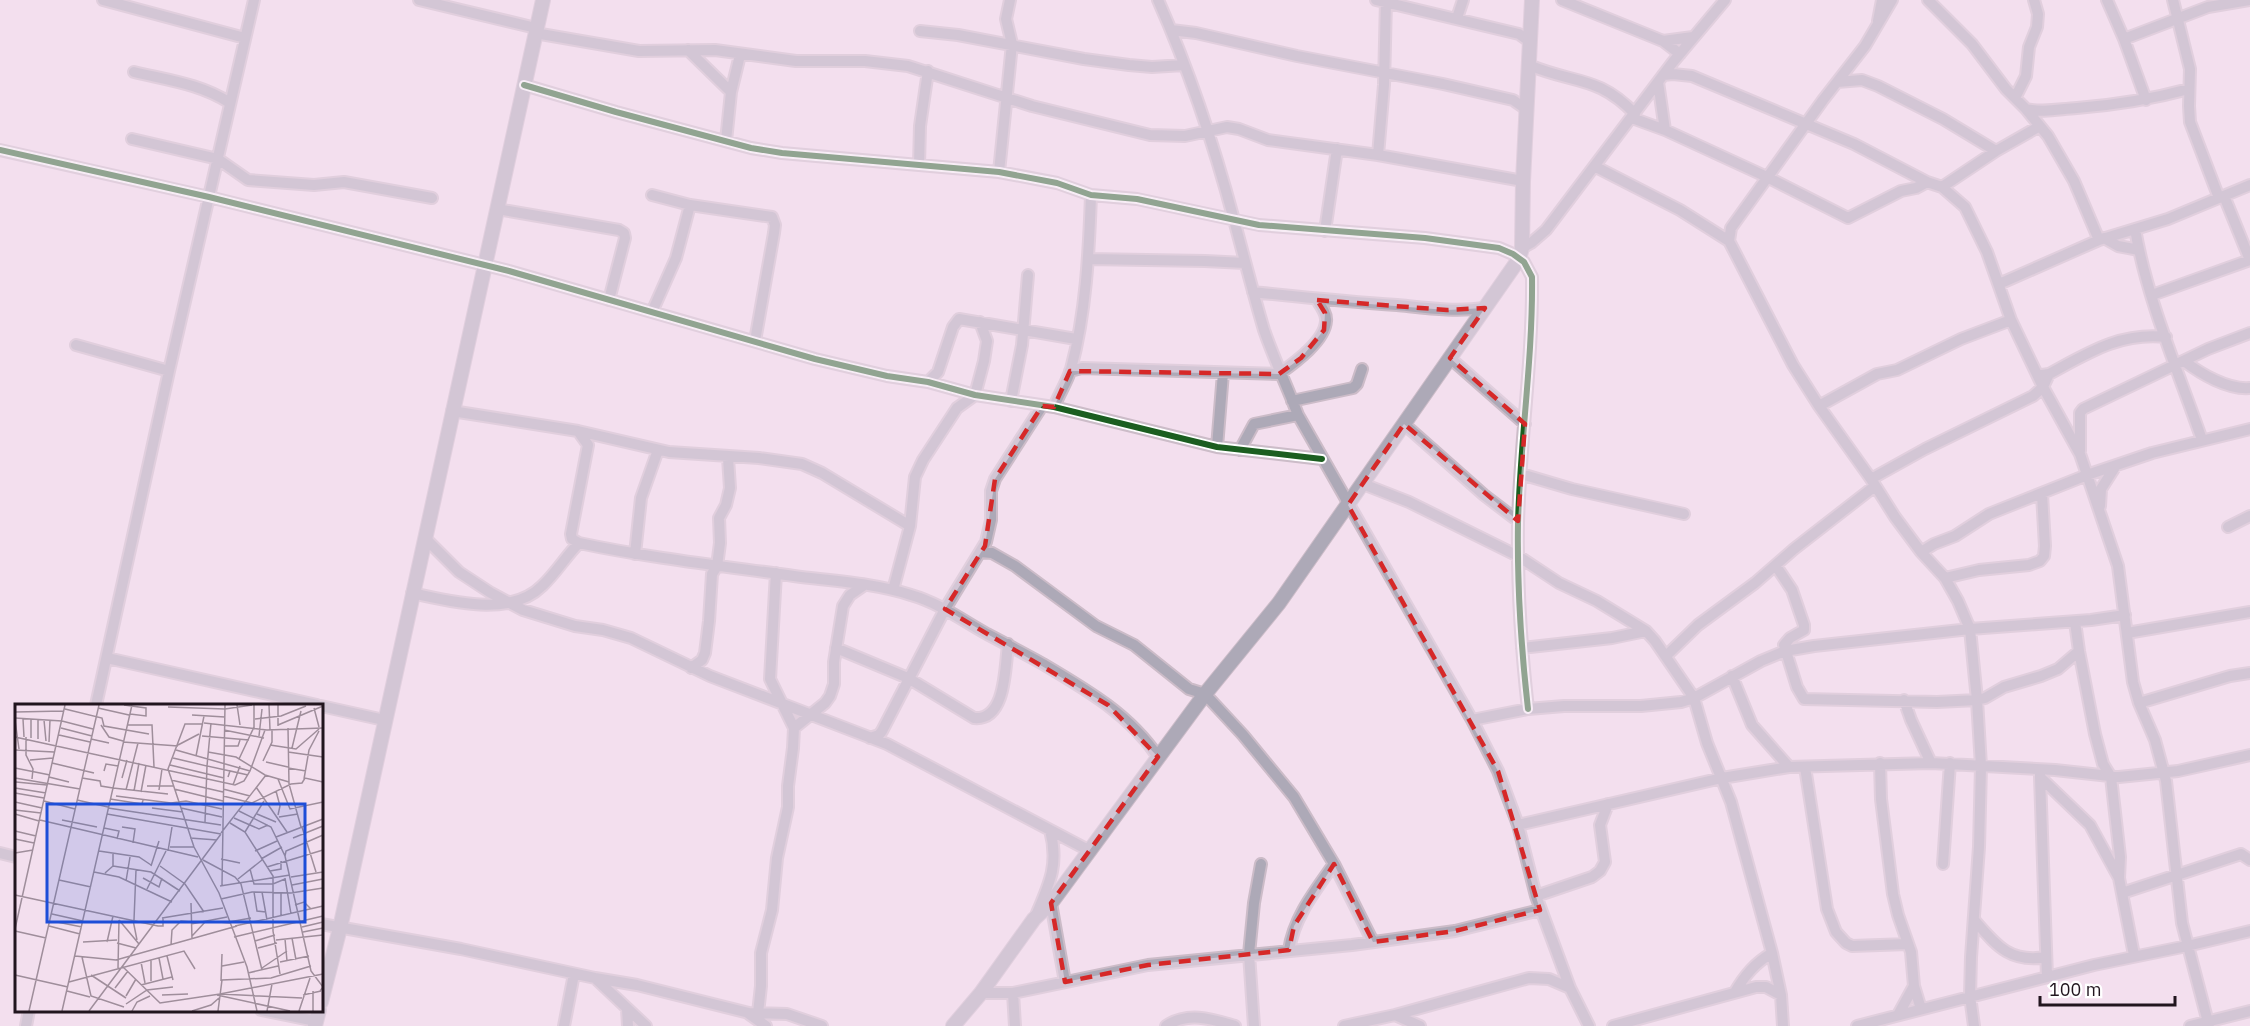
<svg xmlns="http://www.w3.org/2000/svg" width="2250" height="1026" font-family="'IBM Plex Sans',sans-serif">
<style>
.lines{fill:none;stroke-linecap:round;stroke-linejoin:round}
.minor-casing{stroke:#ccbcc8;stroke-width:14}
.tertiary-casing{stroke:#ccbcc8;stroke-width:16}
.minor{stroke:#ada9b7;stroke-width:10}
.tertiary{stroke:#ada9b7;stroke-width:14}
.cycleway-casing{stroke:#fff;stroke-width:10}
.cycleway{stroke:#1b5e20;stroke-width:6}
.marked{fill:none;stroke:#d62828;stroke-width:4.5;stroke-dasharray:12 8;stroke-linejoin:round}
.inset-road{fill:none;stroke:#9f8e9b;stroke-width:1.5}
.view{fill:#1d4ed8;fill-opacity:0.15;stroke:#1d4ed8;stroke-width:3}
.inset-edge{fill:none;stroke:#21151e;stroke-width:3}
</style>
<rect width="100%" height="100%" fill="#f3dfee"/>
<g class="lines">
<g class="minor-casing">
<path id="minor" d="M103,0L245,38
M419,0L536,28
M1158,0C1189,70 1214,145 1234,220C1244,257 1253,293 1264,330C1274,359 1287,386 1298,415L1472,720L1498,771L1518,825L1536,896L1570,988L1589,1026
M1376,0L1519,34L1529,41
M1562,0L1663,41L1680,54
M1928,0L1972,44L2006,89L2026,109L2048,136L2074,181L2099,240
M2107,0L2124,39L2208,7L2250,0
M2173,0L2190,69L2189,106L2190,122L2219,198
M1457,18L1463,0
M1878,21L1882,0
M1171,30L1196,33L1297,56L1443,84L1513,100L1526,109
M920,31L958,35L1084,59L1129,65L1152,67L1184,65
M535,33L639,51L715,50L796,61H865L908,66L1032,106L1150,135L1185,136L1227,127L1239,129L1268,140L1378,155L1523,181
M2124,39L2146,100
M1663,41L1693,37
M688,50L731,92
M1529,65C1573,84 1598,75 1635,114
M134,72C167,80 201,84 230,103
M1663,75L1673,74L1692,76L1854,144L1927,182L1942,187L1965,207L1987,252L2011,320L2043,387L2080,454L2118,566L2133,682L2139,703L2155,740L2166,781L2182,923L2209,1026
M1658,82L1665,130
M1837,82L1862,80L1878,86L1943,119L1996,151
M524,85L616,112L751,148L782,153L999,172L1057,183L1091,195L1137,199L1259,225L1425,238L1499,248L1513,254L1524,262L1532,277C1533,359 1520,441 1518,523C1517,585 1521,647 1528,709
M2015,98L2026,76L2029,47L2037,27L2038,14L2034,0
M2026,109C2044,113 2059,109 2077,108C2116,105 2152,99 2189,89
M1632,118L1665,130L1767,177L1848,218L1901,191L1916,188L1927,182
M132,139L218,159L248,180L314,185L344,182L432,198
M726,141L731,92L740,55
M0,150L209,197L509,271L815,359L887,376L928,382L975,395L1054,407L1217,447L1322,459
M1378,155L1384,85L1386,0
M919,165L920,126L928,71
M1596,167L1680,210L1729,241L1793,365L1819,406L1871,479L1895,517L1921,552L1945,578L1958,601L1970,629L1977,700L1981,766L1979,847L1971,957L1970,996L1974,1026
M999,172L1012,44L1006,19L1010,0
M1942,187L1996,151L2040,126
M652,195L690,205L772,217L775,225L774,233L755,341
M2224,196L2250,260
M497,209L619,230L624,233L625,238L609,300
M2135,229C2147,300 2179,373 2202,440
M1325,231L1337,149
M2104,238L2118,246L2139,250
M1729,241L1731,228L1823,100L1865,46L1892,0
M1522,248L1531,243L1546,230L1673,62L1725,0
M1088,259L1205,261L1245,263
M1999,284L2099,240L2168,219L2250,185
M1253,292C1301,297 1348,302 1397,305C1427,308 1454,312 1485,308
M2152,295L2250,260
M652,312L676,258L690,205
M76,345L169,371
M1450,358L1525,424
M2184,361C2201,374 2228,390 2250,388
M1070,371L1082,368L1279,374C1294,363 1325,341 1326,321C1327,314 1321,306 1317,300
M2042,375L2049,374C2088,353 2120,332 2166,337
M928,382L938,372L953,327L959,319L1076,339
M1011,401L1022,345L1028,275
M1292,401L1353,388L1357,384L1362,369
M1819,406L1877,374L1897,370L1961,339L2011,320
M1054,407C1059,394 1067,382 1071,369C1086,313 1089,252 1091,195
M452,411L578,431L669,452L759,458L802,464L822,473L910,526
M1404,424L1484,495L1518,521
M578,431L588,445L571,534L572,539L579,543C650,558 722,566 794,576C833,581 874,583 911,595C939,603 962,620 987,634C1006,644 1025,654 1043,664C1087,690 1130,715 1158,757
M1217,447L1223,373
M1240,450L1254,424L1298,415
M2080,451V413L2083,409L2208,349L2250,333
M1521,474L1572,489L1684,514
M1871,479L1925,449L2033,396L2043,387L2049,374
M1363,484L1409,502L1518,556L1559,583L1597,601L1646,631L1655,641L1694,698L1707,743L1731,802L1772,953L1781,995L1783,1026
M2100,506L2101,489L2115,467
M2228,527L2250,516
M425,538L459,572L491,593L523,610L575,626L603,630L631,638L710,676L887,744L1090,851
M981,552L992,553L1015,566L1096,626L1134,645L1189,689L1205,694L1243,735L1294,797L1334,864L1373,942
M1921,552L1934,544L1955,536L1989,514L2087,475L2152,453L2250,429
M635,554L641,498L658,450
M1776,566L1792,590L1804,625V630L1790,638L1784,645L1797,687L1804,699L1937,702L1977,700L1985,698L2004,687L2041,676L2058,669L2079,651
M1945,578L1979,570L2029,565L2040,561L2044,556L2045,546L2042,494
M893,590L910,526L915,477L923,460L957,408L975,395L984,361L987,341L980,322
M412,593C450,601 510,618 542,586C556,573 566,556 579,543
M2075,622L2079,651L2095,734L2103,764L2111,777L2120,857L2119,878L2134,955
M2127,633L2250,612
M836,648L908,678L974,718C1006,721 1005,668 1008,644
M1522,648L1612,638L1646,631
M1666,656L1698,625L1755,583L1794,549L1875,486
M107,658L317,705
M691,668L702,660L705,653L709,621L712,574L717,566L720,543L719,518L726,505L730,488L728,458
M1732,676L1752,725L1789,767
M1904,700L1911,720L1931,763
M2139,703L2230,676L2250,673
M96,705L169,371L254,0
M321,706L384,720
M1472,720L1528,709L1564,706H1641L1681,702L1694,698L1761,661L1785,651L1814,646L1970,629L2091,620L2125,615
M794,728L825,703L830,696L834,684V662L843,606L850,595L863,586
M870,738L879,735L882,731L945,609L986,542L991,520V491L995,479L1042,406
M1880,763L1881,799L1893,894L1898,915L1911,952L1914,986L1921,1009
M1805,767L1827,909L1836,932L1846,943L1852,946L1908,944
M2040,773V777L2090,825L2119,878
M2040,777L2047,977
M1518,825L1722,778L1789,767L1931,763L2055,770L2119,777L2178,771L2250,755
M0,853L16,857
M1943,864L1950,763
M2122,893L2238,855L2241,854L2250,860
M1536,896L1592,877L1600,871L1605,862L1600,825L1608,804
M1051,903L1065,982
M1037,913C1050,883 1059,863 1050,830
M1975,921C1997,946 2010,963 2046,957
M321,924L461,949L595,978L637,985L749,1013L787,1014L822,1026
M1289,950C1294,917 1315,891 1334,864
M595,978L646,1026
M1735,992C1745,975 1755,963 1772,953
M981,993H1013L1148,965L1352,945L1455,931L1540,910
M1013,993L1015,1026
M627,1009L628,1026
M261,1010L316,1021
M758,1013L761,986V953L772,910L777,858L788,807V786L793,748L794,728L770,679L776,573
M749,1014L766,1026
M1395,1015L1420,1026
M1898,1015L1914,986
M26,1026L29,1010
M564,1026L574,974
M1166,1026C1188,1011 1212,1019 1235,1026
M1254,1026L1249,954L1254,903L1261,864
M1344,1026L1395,1015L1529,978L1549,979L1570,988
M1613,1026L1756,987H1766L1781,995
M1857,1026L2094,965L2187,946L2250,931
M2190,1026L2250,1011"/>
</g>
<g class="tertiary-casing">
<path id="tertiary" d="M321,1002L340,928L543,0
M315,1026L319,1010
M953,1026L981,993L1034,919L1051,903L1205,694L1279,603L1519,259L1522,248L1523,181L1532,0"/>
</g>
<use href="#minor" class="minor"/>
<use href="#tertiary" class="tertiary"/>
<g class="cycleway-casing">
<path id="cycleway" d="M524,85L616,112L751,148L782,153L999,172L1057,183L1091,195L1137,199L1259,225L1425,238L1499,248L1513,254L1524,262L1532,277C1533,359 1520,441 1518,523C1517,585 1521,647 1528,709
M0,150L209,197L509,271L815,359L887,376L928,382L975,395L1054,407L1217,447L1322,459"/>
</g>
<use href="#cycleway" class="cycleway"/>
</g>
<path d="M0 0H2250V1026H0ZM1317,300L1447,310L1485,308L1450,358L1525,424L1518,521L1404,424L1348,505L1498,771L1540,910L1455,931L1373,942L1334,864L1294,926L1289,950L1148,965L1065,982L1051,903L1158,757L1108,705L945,609L985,546L995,479L1042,406L1054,407L1070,371L1279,374L1301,358L1324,330L1325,313Z" fill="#f3dfee" fill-opacity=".55" fill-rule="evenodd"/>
<path class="marked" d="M1317,300L1447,310L1485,308L1450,358L1525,424L1518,521L1404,424L1348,505L1498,771L1540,910L1455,931L1373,942L1334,864L1294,926L1289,950L1148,965L1065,982L1051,903L1158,757L1108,705L945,609L985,546L995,479L1042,406L1054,407L1070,371L1279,374L1301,358L1324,330L1325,313Z"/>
<g transform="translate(15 704)">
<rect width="308" height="308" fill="#f3dfee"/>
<path class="inset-road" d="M109,1L131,4V12L115,10M222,1L225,21M254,1L255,26M263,1V22M153,3L210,5L237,1M83,4L114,11M299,4L304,23M50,5L87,14L89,22L134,30M0,8L49,7M177,11L210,13M0,14L47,17L78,25M8,15L9,33M16,15V34M240,15L266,12L291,2M0,16L4,45M29,16L31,37M189,19L252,26L308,24M196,19L192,62L215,67M188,20H170L153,65L179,143L204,189L232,263L242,307M86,21L94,33L108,37M112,21H137L139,63M263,21L308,2M46,24L77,32M273,24L274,80L286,123M209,26L249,34M44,31L75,38M187,32L234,36M244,32L247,5M0,33L220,81L229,77L235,67L250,26M11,33V51L18,65L17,75M23,35V16M76,35L94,39M34,38L35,16M108,38L163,42M163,41L184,30M255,41L281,45L304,25M210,42H223L225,36M277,44L286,7M0,46L39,48M161,46L235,67M193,48L221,53L250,71L274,78M273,48L308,53M181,52L189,12M158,54L192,62L190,118M224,55L239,23V1M15,56L38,54M248,57L257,38V25M251,58L273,63M37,59L79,69M155,61L209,74M0,64L35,71M273,64L291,67M89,67L91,60L103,62M34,73L54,78M213,73L215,67L233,71M0,74L65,85M67,74L85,77L86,82L98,84L153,90M107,74L112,56M263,75L275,105L308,98M289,75L294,46L304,27M156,76L208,88M1,78L32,81M218,81L225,62M132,82H158M241,83L272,128M0,84L31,89M159,85L208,97M208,85L235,92M111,86L123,39M144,86L147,65M119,87L124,59M261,87L265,102L263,111M126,88L131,61M0,89L29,94M101,92L156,99L171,97L207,105M208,92L237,99L276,80L287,79L290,74L308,78M95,95L127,100L128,96M62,96L93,103M29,97L60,105M0,98L27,104M93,104L206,121M137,104L168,108M166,104L207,113M0,106L26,109M224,107L256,123L270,152L296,267L308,283L305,287M0,110L24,117M92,110L206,130M242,110L261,118M264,113L283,110M219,114L244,125L253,121M25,116L183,153M47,116L82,123M215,119L230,128L258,172V227M107,123L120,125L118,139M287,123L301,168M89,124L104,127L102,135M0,127L21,132M230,128L249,97M206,129L251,71M261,133L308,115M175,134L202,136M278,134L308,122M0,135L19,139M155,143H179M84,147L124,153L136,161M153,147L157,123M240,147L262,137M0,149L18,146M270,152L271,147L308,131M206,155L225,159M246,155L267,143M188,156L220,173L226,180L247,266M98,162L136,168L165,187M136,162L144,137M145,162L170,180L189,208M252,163L308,146M235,165L239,180H258L270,175M255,167L266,165V157M79,168L104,173L157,198M90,169L98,162V150M276,173L308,168M128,174L144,183L147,174M270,174L276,210M223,175L247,156M44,176L76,183M111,177L115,153M207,181L210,1M277,181L308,175M205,182L275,171M132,185L151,147M239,188L242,207L251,208M247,188L252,216M266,189V212M0,191L143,222H148V214M206,195L237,188L276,189L308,184M176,199L177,235M280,201L289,198L296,205M37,210L68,217M147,214L208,204M104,216L124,240M118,216L122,236M119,216L121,166M192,217L215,219M42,218L67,223M214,218L236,214M176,220L212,213M34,222L65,230M220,222L308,202M287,223L308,218M0,225L50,1M0,227L31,234M258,227L265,270M288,228L308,224M177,232L191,217M219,233L308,212M277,234L281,256M270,235L272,257M261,236L308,231M240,237L260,231M68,238L102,236M92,238L98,212M102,239L121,244M156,241L157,226L166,217L176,218M243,244L262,239M60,252L101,256L222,222M152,252L158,276M67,253L76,292L109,303M144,254L148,275M136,256V277M126,258L130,279M265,258L294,252M107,262L145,299L205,290L287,294M207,262L229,258M103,264L104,216M247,264L272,247M233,269L263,262M0,271L53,283M76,271L111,294M206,277L207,250M54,278L169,247L180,265M126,281L157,273M100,284L113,267M52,287L75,293M205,290L308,270M147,291L173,290M202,291L275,307M288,291L306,287M111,292L121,275M111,300L132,286L158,283M14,307L84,1M47,307L117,1M74,307L206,130M117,307L122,298L135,292M177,307L196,301L204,294M203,307L207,276L256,274L296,262M252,307L257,280M284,307L295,274M298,307V287"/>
<path class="view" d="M32,100H290V218H32Z"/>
<rect width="308" height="308" class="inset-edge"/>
</g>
<path d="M2040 996v9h135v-9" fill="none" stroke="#21151e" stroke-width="3"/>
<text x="2049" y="996" font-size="18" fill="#21151e" stroke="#ffffff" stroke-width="4.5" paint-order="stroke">100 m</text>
</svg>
